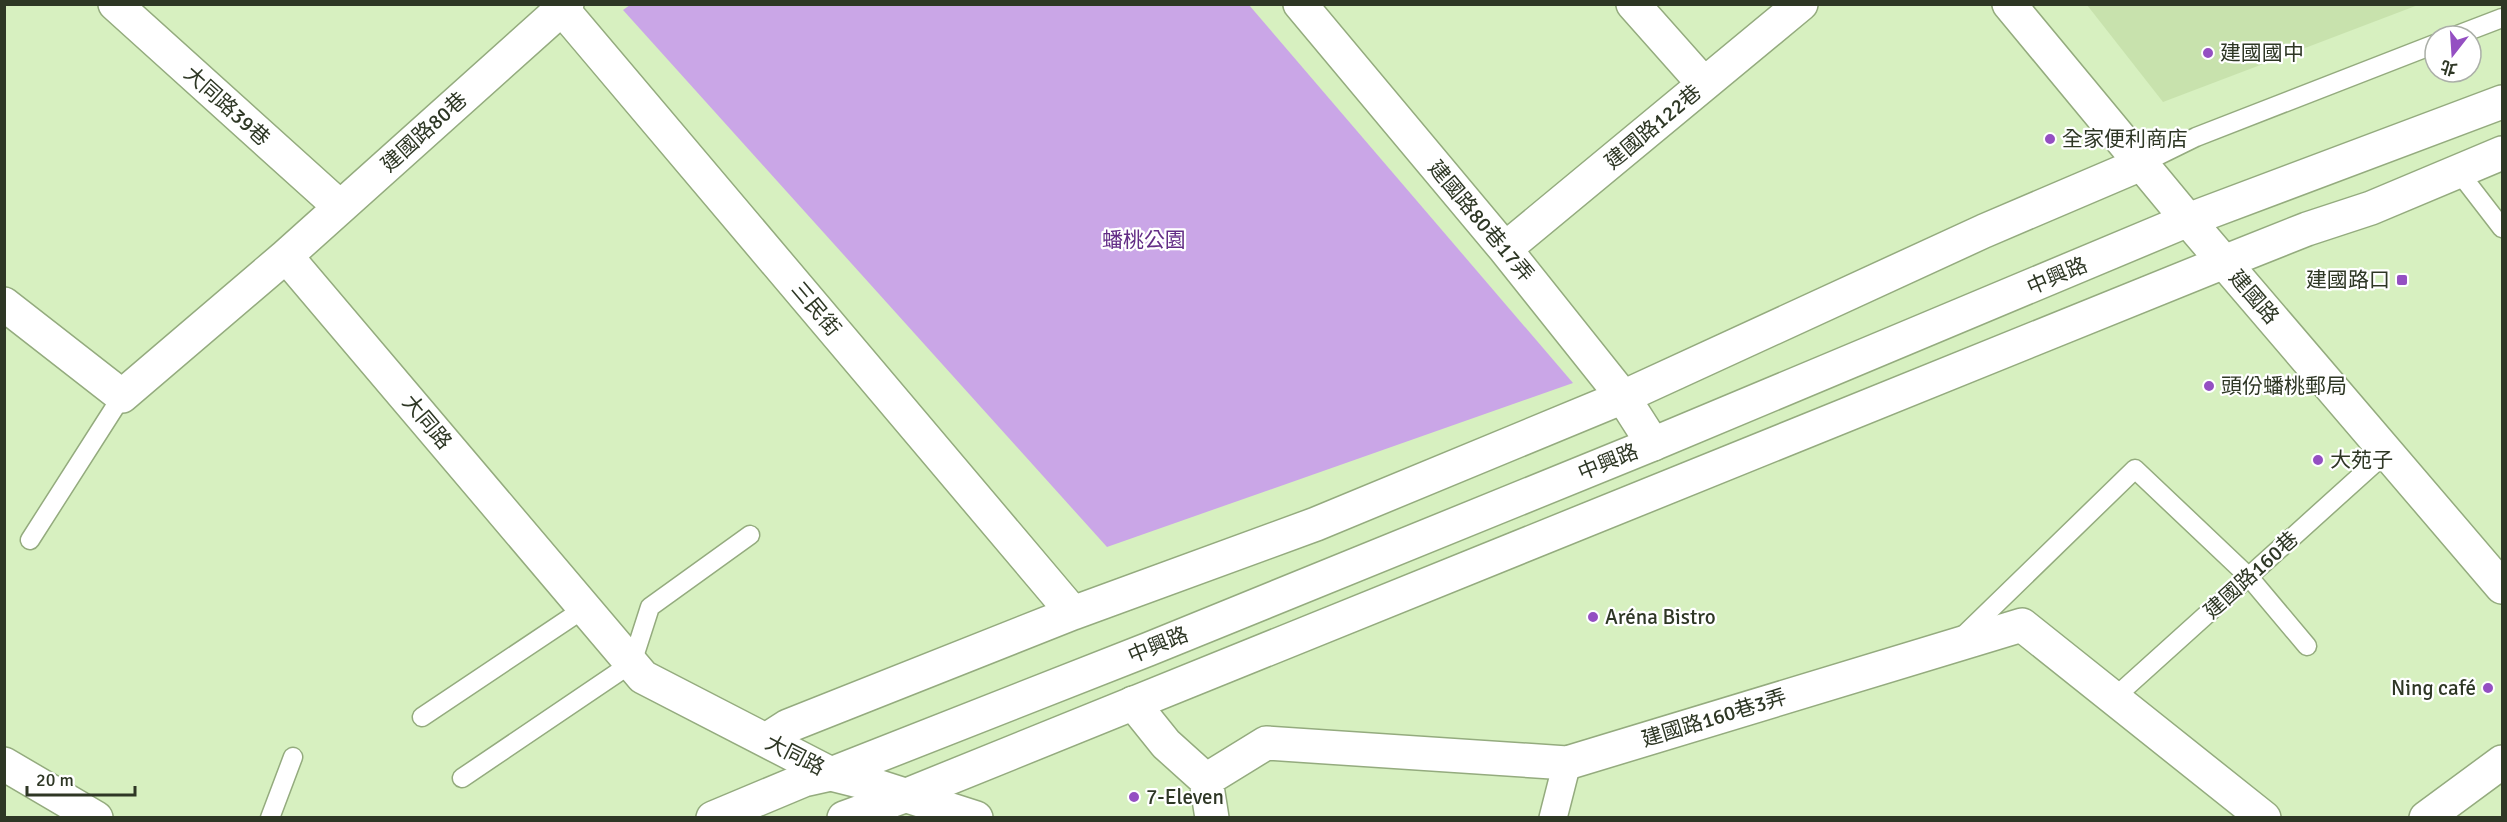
<svg xmlns="http://www.w3.org/2000/svg" width="2507" height="822" font-family="Signika,'Noto Sans TC',sans-serif">
<style>
.built{fill:#c8e2ad}
.green{fill:#caa6e7}
.lines{fill:none;stroke-linecap:round;stroke-linejoin:round}
.service-casing{stroke:#94ab7e;stroke-width:21}
.pedestrian-casing{stroke:#94ab7e;stroke-width:30}
.minor-casing{stroke:#94ab7e;stroke-width:36}
.tertiary-casing{stroke:#94ab7e;stroke-width:36}
.service{stroke:#fff;stroke-width:18}
.pedestrian{stroke:#fff;stroke-width:27}
.minor{stroke:#fff;stroke-width:33}
.tertiary{stroke:#fff;stroke-width:33}
.poi-dot{fill:#944fc2;stroke:#fff;stroke-width:2}
.labels{text-anchor:middle;dominant-baseline:central;stroke-width:4.5;stroke-linejoin:round;paint-order:stroke}
.poi-label{font-size:21px;fill:#2e3725;stroke:#fff;text-anchor:start}
.street-label{font-size:21px;fill:#2e3725;stroke:#fff}
.park-label{font-size:21px;fill:#632d86;stroke:#fff}
</style>
<rect width="100%" height="100%" fill="#d7f0c0"/>
<path class="built" d="M2087,5H2418L2163,102Z"/>
<path class="green" d="M630,5H1249L1573,383L1107,547L623,10Z"/>
<g class="lines">
<g class="service-casing">
<path id="service" d="M2455,36L2502,18
M2141,164L2196,137L2435,44
M2458,171L2502,228
M30,540L122,396
M1961,638L2135,469L2249,577L2307,646
M2114,698L2387,452
M422,717L585,608
M462,778L632,663L650,607L750,535
M270,818L293,757"/>
</g>
<g class="pedestrian-casing">
<path id="pedestrian" d="M1553,818L1567,763"/>
</g>
<g class="minor-casing">
<path id="minor" d="M115,4L340,207
M558,4L1073,613
M1300,4L1505,249L1623,397L1653,444
M1633,4L1704,84
M1505,249L1801,4
M286,256L567,4
M4,304L122,396L286,256L643,677L831,774L867,783L976,818
M1133,703L1166,744L1206,780L1266,743L1567,763L2022,625L2264,818
M766,740L788,726L1073,613L1316,524L1623,397L1984,231L2141,164
M4,764L96,818
M1206,780L1212,818
M2426,818L2502,762"/>
</g>
<g class="tertiary-casing">
<path id="tertiary" d="M2009,4L2188,220L2502,587
M713,818L804,780L831,774L1149,649L1653,444L2188,220L2502,102
M844,818L907,795L2224,262L2307,229L2371,208L2502,153"/>
</g>
<use href="#service" class="service"/>
<use href="#pedestrian" class="pedestrian"/>
<use href="#minor" class="minor"/>
<use href="#tertiary" class="tertiary"/>
</g>
<g class="poi-dot">
<circle cx="2208" cy="53" r="6"/>
<circle cx="2050" cy="139" r="6"/>
<rect x="2396" y="274" width="12" height="12" rx="3"/>
<circle cx="2209" cy="386" r="6"/>
<circle cx="2318" cy="460" r="6"/>
<circle cx="1593" cy="617" r="6"/>
<circle cx="2488" cy="688" r="6"/>
<circle cx="1134" cy="797" r="6"/>
</g>
<g class="labels">
<g class="poi-label">
<text x="2220" y="53">建國國中</text>
<text x="2062" y="139">全家便利商店</text>
<text x="2390" y="280" text-anchor="end">建國路口</text>
<text x="2221" y="386">頭份蟠桃郵局</text>
<text x="2330" y="460">大苑子</text>
<text x="1605" y="617">Aréna Bistro</text>
<text x="2476" y="688" text-anchor="end">Ning café</text>
<text x="1146" y="797">7-Eleven</text>
</g>
<g class="street-label">
<text transform="translate(227 106) rotate(42)">大同路39巷</text>
<text transform="translate(1653 127) rotate(-40)">建國路122巷</text>
<text transform="translate(424 132) rotate(-42)">建國路80巷</text>
<text transform="translate(1481 221) rotate(50)">建國路80巷17弄</text>
<text transform="translate(2057 276) rotate(-23)">中興路</text>
<text transform="translate(2254 297) rotate(49)">建國路</text>
<text transform="translate(816 309) rotate(50)">三民街</text>
<text transform="translate(427 422) rotate(50)">大同路</text>
<text transform="translate(1608 462) rotate(-22)">中興路</text>
<text transform="translate(2251 575) rotate(-42)">建國路160巷</text>
<text transform="translate(1158 645) rotate(-22)">中興路</text>
<text transform="translate(1714 718) rotate(-17)">建國路160巷3弄</text>
<text transform="translate(795 755) rotate(27)">大同路</text>
</g>
<g class="park-label">
<text x="1144" y="240">蟠桃公園</text>
</g>
</g>
<rect width="2507" height="822" fill="none" stroke="#2e3725" stroke-width="12"/>
<g transform="translate(2453 54) rotate(197)"><circle r="28" fill="#ffffff" stroke="#abafa8" stroke-width="1.5"/>
<path d="M0-4.5L10 22L0 15L-10 22Z" fill="#944fc2"/>
<text y="-9" font-size="16" font-weight="bold" text-anchor="middle" fill="#2e3725">北</text>
</g>
<path d="M27 786v9h108v-9" fill="none" stroke="#2e3725" stroke-width="3"/>
<text x="36" y="786" font-size="18" fill="#2e3725" stroke="#ffffff" stroke-width="4.5" paint-order="stroke">20 m</text>
</svg>
